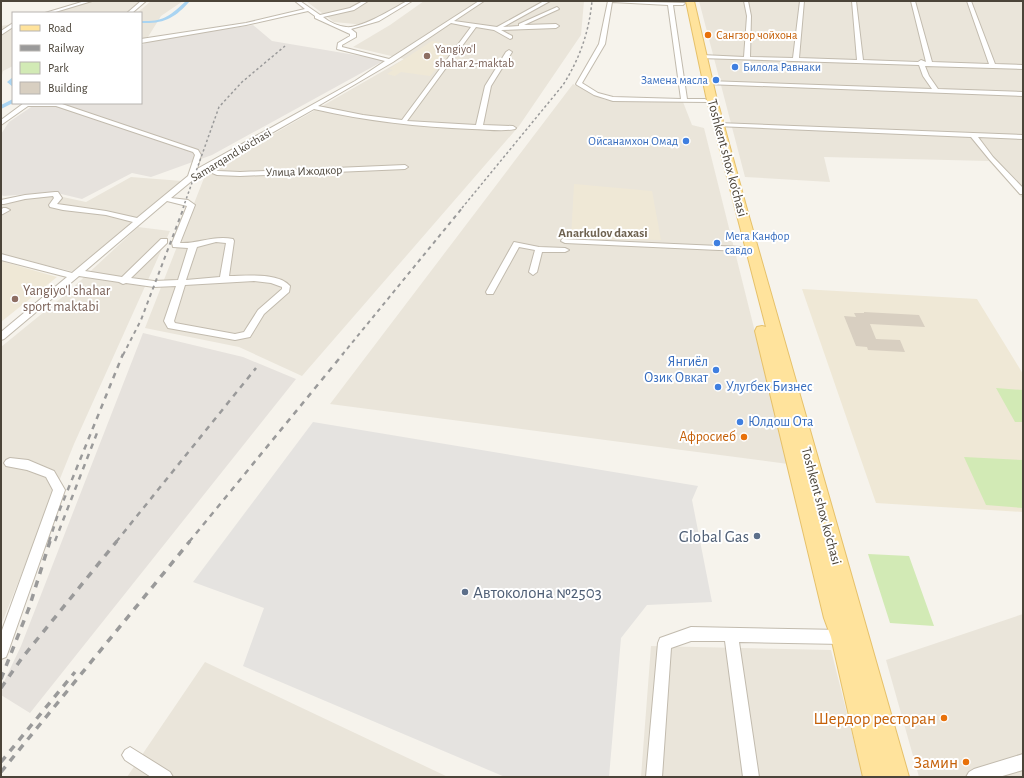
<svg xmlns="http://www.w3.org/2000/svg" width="1024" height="778" font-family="'Alegreya Sans',sans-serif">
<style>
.residential{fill:#eae5da}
.industrial{fill:#e6e2dd}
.education{fill:#efe8d6}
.green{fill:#d2eab5}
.parking{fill:#e5e3e0}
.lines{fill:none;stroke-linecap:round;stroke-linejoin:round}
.canal{fill:#a9d4f2;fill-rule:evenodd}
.building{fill:#d8cfc1}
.minor-casing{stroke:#c2bbae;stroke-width:2}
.primary-casing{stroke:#e6c16a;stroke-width:2}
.minor{fill:#fff;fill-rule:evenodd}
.primary{fill:#ffe39c;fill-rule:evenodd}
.rail-far3{stroke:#9a9a9a;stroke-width:1.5;stroke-dasharray:2.5 2.5;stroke-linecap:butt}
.rail-far2{stroke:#9a9a9a;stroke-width:2;stroke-dasharray:4 4;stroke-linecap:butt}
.rail-far1{stroke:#9a9a9a;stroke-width:2.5;stroke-dasharray:5.5 5.5;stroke-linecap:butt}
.rail{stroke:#9a9a9a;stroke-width:3.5;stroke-dasharray:7 7;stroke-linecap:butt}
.food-dot{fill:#e8710a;stroke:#fff;stroke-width:1.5}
.education-dot{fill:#8d6e63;stroke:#fff;stroke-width:1.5}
.shop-dot{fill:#3f7fe0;stroke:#fff;stroke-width:1.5}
.service-dot{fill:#5c6f8a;stroke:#fff;stroke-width:1.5}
.labels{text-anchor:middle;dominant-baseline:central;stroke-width:4;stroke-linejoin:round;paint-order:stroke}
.far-food-label{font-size:12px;fill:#c56008;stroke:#fff;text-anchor:start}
.far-education-label{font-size:12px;fill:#785e54;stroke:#fff;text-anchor:start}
.far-shop-label{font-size:12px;fill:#366cbe;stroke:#fff;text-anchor:start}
.far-street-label{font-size:12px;fill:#4b4439;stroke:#fff}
.far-neighbourhood-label{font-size:13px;font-weight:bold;fill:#6e6250;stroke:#fff}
.street-label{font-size:14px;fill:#4b4439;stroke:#fff}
.education-label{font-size:14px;fill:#785e54;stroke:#fff;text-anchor:start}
.shop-label{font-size:14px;fill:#366cbe;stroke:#fff;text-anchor:start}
.food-label{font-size:14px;fill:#c56008;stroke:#fff;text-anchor:end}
.near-service-label{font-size:17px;fill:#4e5e75;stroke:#fff;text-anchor:end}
.near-food-label{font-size:17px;fill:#c56008;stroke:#fff;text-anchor:end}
</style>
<rect width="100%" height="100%" fill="#f6f3ec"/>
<path class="residential" d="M85,1H140L126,13H46Z
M151,1H183L161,16L148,37L141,39V13H137Z
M306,1H411L365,25L334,22Z
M424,1H584L581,35L519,126L302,376L239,347L145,328L206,173L404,59L353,47L390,25Z
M699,1H1023V199L989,161L824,157L830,182L745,177Z
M13,24V66L3,71L1,79V26Z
M573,84L605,100L683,102L692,125L704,128L788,464L330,404Z
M131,177L182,181L75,272L1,255V200L49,194L86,202Z
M138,227L170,231L74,444L1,625V347L66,294Z
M1023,614V777H919L886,660Z
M651,646L831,650L863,777H641Z
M205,662L448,777H127Z"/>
<path class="industrial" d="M253,25L272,41L385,60L212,155L151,177L132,173L82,199L53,192L4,196L1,195V134L9,122L37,103H141V46L149,40Z
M143,333L243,357L296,379L30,713L1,695V688L21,646Z"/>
<path class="education" d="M432,41L457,46L434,66L438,67L430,76L401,72L395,76L387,74L393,70L389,69Z
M574,184L652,191L661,240L571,238Z
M1,261L57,277L1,322Z
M802,289L977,299L1023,374V512L876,503Z"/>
<path class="green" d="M996,388L1023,390V422H1015Z
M964,457L1023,460V508L986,505Z
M868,554L909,556L934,626L890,623Z"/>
<path class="parking" d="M313,422L698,486L692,500L712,602L647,605L621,638L609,777H505L243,666L264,608L193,582Z"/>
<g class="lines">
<path class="canal" d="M186,1H190C175,18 164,24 141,23V21C163,22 170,16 186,1Z
M13,77V87L7,82Z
M13,99V103L1,109V105Z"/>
</g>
<path class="building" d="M864,312L919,315L925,327L870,324L876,339L900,340L905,352L868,350L867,347L856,346L844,316L856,317L854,313H864Z"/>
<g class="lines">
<g class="minor-casing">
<path id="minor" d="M85,1H92L52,13H45Z
M141,1H146L132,13H127Z
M295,1H300L320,15L350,8L363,1H368L354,10L323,17C329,22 338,26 346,27C361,29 394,8 407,1H412L379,21L351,29L356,33V37L342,45V47L389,59L479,1H484L454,21L497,27L544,1H550L503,27L519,26V24L557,7L559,9L524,25L556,24L559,26L556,28L501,30L512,36V38L510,39L494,30L476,27L407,121L476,125L485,86L506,52L509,50L512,52L491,86L483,125L513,126L516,128L515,129C502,132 486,129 472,129C419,127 366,121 314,109L210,168L218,171L240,172L405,165L408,167L405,169L240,176L217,175L205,170L171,198L188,200L195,205L180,243C198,244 214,235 233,239L234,241L229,276C246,276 278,272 290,286L289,292L264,314L250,337L235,340L168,328L164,321L176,286L154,287L126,283L123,284L119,282L79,276L4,339L1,340V332L67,277L1,260V254L72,273L133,222L106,215L63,210L50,207L49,205L54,198L53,196L25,199L4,204H1V200L25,195L55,192H58L62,198L57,204L106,211L137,218L188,176L195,155L193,152L56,106H28L1,125V120L24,103H59L198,150L201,155L197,169L355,81L385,61L337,49L338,43L350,36V34L315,18V16L308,11L246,25L141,43V39L246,23L305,9ZM451,23L471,27L402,120L363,115L318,106L393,62ZM167,201L187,206L172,243L173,247L188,248L178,280L154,281L131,278L167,243V239H161L122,277L85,271ZM216,242L226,243L220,277L186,280L197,247ZM254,281L271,283L282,287V289L258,310L244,332L235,334L175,323L174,321L185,285Z
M608,1L685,3L683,5H673L687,99H705L708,101L707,102L613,101L594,95L577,85L576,84L599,44ZM612,2L668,5L681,99L613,97L598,93L582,83L605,44Z
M744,1H748L751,16L750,57L793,58L800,1H804L799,58L857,60L852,1H856L863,60L918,62L921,60L926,62L911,1H915L932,62L989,64L967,1H971L995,64L1023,65V69L925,66L929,76L938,89L1023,92V96L706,84L705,83L708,81L932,89L923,76L919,65L700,58L699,57L702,55L744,57L747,16Z
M13,23V27L1,35V31Z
M718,123L1023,135V139L978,137L993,157L1023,188V194H1020L989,159L971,137L716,126L715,125Z
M3,208H6L10,210L1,215V210Z
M562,239L741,247L745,249L741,251L565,243L561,241Z
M514,242L539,247L565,248L569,250L565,252H542L537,272L533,275L529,272L535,250L519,247L493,294H487L486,292Z
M10,458L28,460L54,471L65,490L8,652L6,657L1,659V633L53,490L46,477L27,470L6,466L4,463L6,460Z
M691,627L842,630L847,632L849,637L847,642L842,644L739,642L759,777H743L725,641H691L671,648L662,777H646L658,643L660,638Z
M130,747L170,772L173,777H151L125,760L122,755L125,750Z
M1023,754V770L999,777H966L969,772L974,769Z"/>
</g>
<g class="primary-casing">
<path id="primary" d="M686,1H694L716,96L746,206L909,777H863L831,637L824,618L755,331L757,327L762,326L766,327L706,96Z"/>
</g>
<use href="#minor" class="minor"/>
<use href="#primary" class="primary"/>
<path class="rail-far3" d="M183,208L219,107L242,82L285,46
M462,208L563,85C580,58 589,32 592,1"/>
<path class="rail-far2" d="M123,355L141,320L184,207
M342,355L463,207"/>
<path class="rail-far1" d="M55,541L97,433
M49,542L58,514L123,354
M116,542L256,368
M189,542L343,354"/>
<path class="rail" d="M1,679L29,608L50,541
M1,688L22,658L117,541
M1,762L75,672
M1,772L190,541"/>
</g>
<g class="food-dot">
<circle cx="708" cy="35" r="4"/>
<circle cx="744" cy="437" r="4"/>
<circle cx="944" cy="718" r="4"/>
<circle cx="966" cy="762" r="4"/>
</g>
<g class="education-dot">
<circle cx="427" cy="56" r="4"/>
<circle cx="15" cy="299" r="4"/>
</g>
<g class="shop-dot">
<circle cx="735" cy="67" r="4"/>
<circle cx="716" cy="80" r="4"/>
<circle cx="686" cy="141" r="4"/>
<circle cx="717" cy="243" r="4"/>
<circle cx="716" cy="370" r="4"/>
<circle cx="718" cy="387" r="4"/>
<circle cx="740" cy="422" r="4"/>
</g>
<g class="service-dot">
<circle cx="757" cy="536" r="4"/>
<circle cx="465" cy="592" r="4"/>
</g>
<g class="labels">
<g class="far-food-label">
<text x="716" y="35">Сангзор чойхона</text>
</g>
<g class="far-education-label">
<text x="435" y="49">Yangiyo'l<tspan x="435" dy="14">shahar 2-maktab</tspan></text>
</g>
<g class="far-shop-label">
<text x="743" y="67">Билола Равнаки</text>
<text x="708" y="80" text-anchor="end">Замена масла</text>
<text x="678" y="141" text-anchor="end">Ойсанамхон Омад</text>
<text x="725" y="236">Мега Канфор<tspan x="725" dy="14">савдо</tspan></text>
</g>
<g class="far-street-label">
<text transform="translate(231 155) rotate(-31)">Samarqand ko'chasi</text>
<text transform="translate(304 171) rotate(-2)">Улица Ижодкор</text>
</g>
<g class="far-neighbourhood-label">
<text x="603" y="233">Anarkulov daxasi</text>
</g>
<g class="street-label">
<text transform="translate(727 158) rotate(75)">Toshkent shox ko'chasi</text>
<text transform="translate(821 506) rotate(75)">Toshkent shox ko'chasi</text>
</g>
<g class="education-label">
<text x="23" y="291">Yangiyo'l shahar<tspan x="23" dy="16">sport maktabi</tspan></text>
</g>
<g class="shop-label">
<text x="708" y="362" text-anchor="end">Янгиёл<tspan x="708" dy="16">Озик Овкат</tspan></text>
<text x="726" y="387">Улугбек Бизнес</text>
<text x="748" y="422">Юлдош Ота</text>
</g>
<g class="food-label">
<text x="736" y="437">Афросиеб</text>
</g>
<g class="near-service-label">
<text x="749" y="536">Global Gas</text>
<text x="473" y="592" text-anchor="start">Автоколона №2503</text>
</g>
<g class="near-food-label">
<text x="936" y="718">Шердор ресторан</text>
<text x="958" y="762">Замин</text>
</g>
</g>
<rect width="1024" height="778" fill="none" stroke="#4b4439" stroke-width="4"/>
<rect x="12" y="12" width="130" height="92" fill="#ffffff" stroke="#b7b4b0"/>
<rect x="20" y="25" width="20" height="6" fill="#ffe39c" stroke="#b7b4b0"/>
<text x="48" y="32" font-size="12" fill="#4b4439">Road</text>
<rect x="20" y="45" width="20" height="6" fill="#9a9a9a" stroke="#b7b4b0"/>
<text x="48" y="52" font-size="12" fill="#4b4439">Railway</text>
<rect x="20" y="62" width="20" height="12" fill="#d2eab5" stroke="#b7b4b0"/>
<text x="48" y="72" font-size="12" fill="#4b4439">Park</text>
<rect x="20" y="82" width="20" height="12" fill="#d8cfc1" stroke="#b7b4b0"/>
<text x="48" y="92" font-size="12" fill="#4b4439">Building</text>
</svg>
